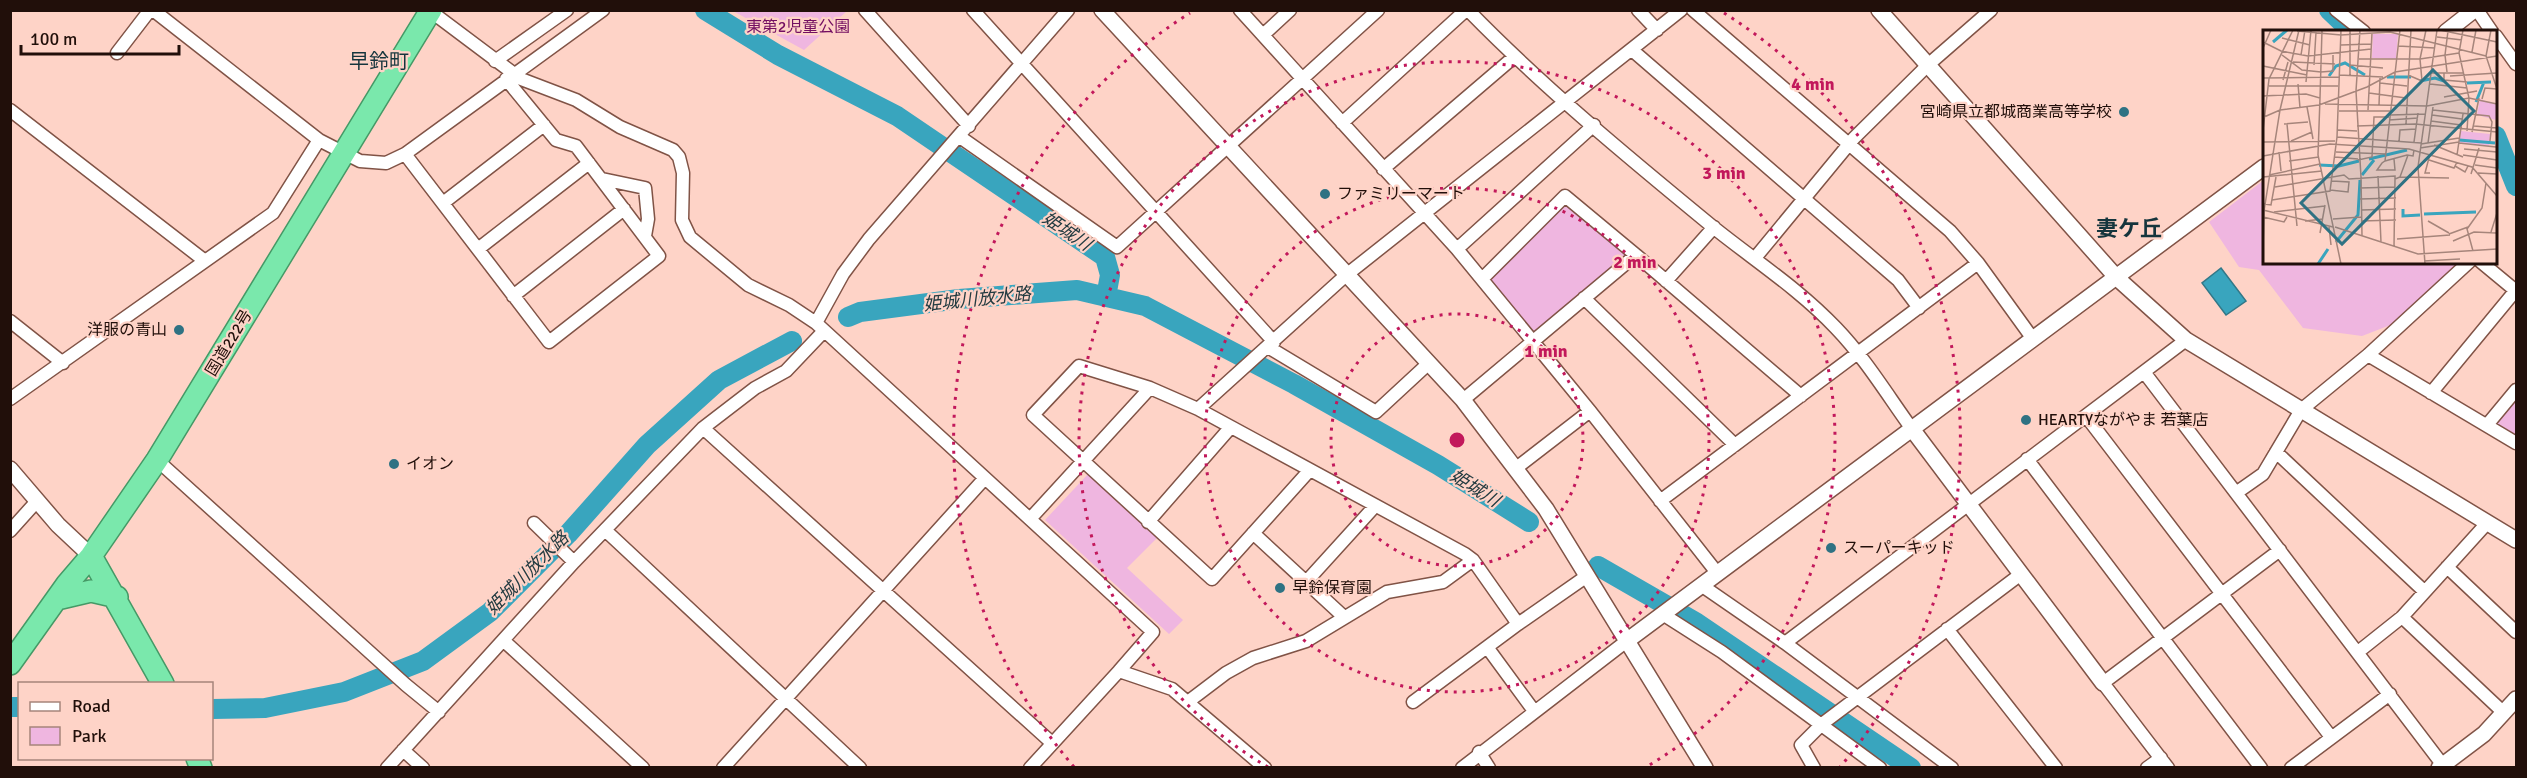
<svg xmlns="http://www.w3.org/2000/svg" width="2527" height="778" font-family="Signika,'Noto Sans JP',sans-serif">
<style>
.green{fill:#efb6e0}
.water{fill:#39a5be;stroke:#327888;stroke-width:1.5}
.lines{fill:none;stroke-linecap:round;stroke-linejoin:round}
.river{stroke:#39a5be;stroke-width:20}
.minor-casing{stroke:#805346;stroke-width:15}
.tertiary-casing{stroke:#805346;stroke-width:18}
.trunk-casing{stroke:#459966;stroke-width:24}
.minor{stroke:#fff;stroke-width:12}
.tertiary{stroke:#fff;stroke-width:15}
.trunk{stroke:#7ae8ac;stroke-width:21}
.ring{fill:none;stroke:#c2185b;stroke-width:3;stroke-dasharray:3 6}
.poi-dot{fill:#2f7283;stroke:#fed3c7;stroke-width:2}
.labels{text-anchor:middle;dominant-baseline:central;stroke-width:4.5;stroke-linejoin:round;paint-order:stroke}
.park-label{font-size:16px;fill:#730e62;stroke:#fed3c7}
.poi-label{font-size:16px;fill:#210f0a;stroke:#fed3c7;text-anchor:start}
.street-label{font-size:16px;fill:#210f0a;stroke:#fed3c7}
.water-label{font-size:18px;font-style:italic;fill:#233b41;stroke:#fed3c7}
.quarter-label{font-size:20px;fill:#15353d;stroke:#fed3c7}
.district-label{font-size:22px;font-weight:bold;fill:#15353d;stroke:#fed3c7}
.inset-river{fill:none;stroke:#39a5be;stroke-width:3}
.inset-road{fill:none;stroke:#a6857b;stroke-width:1.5}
.view{fill:#2f7283;fill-opacity:0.15;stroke:#2f7283;stroke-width:3}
.inset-edge{fill:none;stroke:#210f0a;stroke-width:3}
.centre{fill:#c2185b;stroke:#fed3c7;stroke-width:3}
.ring-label{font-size:18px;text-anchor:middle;font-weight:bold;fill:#c2185b;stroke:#fed3c7;stroke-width:4.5;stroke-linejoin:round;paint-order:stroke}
</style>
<rect width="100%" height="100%" fill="#fed3c7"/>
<path class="green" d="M733,11H847L804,50Z
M2264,180V262L2460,263L2393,324L2362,336L2303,328L2259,270L2239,267L2209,222Z
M1564,204L1626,256L1534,334L1488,279Z
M2516,398V437L2495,424Z
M1089,473L1158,537L1127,568L1183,620L1169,634L1045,520Z"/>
<path class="water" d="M2221,268L2246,301L2226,315L2202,283Z"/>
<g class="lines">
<path class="river" d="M705,10L778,55L897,116L1105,257L1110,275L1106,297
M2329,10L2352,32
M2496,136L2516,186
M848,317L860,312L959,299L1077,290L1145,306L1294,384L1438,465L1529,522
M1598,566L1697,623L1911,768
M10,707H20
M212,709L265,708L344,692L423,661L490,612L568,534L647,445L719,380L792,341"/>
<g class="minor-casing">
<path id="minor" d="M153,10L319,140L360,161L386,163L405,154L603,10
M429,10L521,79L576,100L620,127L673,150L679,157L683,173L682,220L690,237L748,285L789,305L816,323L1153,632L1119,671
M865,10L969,126
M973,10L1274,342
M1240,10L1457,249L1590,411L1718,574
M1468,10C1544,88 1629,158 1713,227C1754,260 1799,289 1836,328C1865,358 1888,396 1912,429
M1638,10L1657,30
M1693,10L1950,231L1978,263L2033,339
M2336,10L2364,32
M2477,10L2492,32
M1263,35L1290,10
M2496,36L2516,64
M1632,50L1898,280L1919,308
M117,53L150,10
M495,61L567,10
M10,110L205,261
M1342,123L1466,10
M960,137L1117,247L1378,10
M405,154L549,342L659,256L576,146L556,140L506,79
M1383,169L1514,57
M602,179L645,188L648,219L645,236
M443,203L544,125
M478,249L589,163
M1457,249L1594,125
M1755,258L1854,138L1929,64L1991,10
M2481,262L2516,291
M1482,279L1565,196L1636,255
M1666,281L1714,227
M513,296L624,209
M1584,298L1735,445
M10,321L63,363
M816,323L843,274L869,239L1068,10
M1268,347L1376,412L1429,363
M2368,355L2516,443
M2144,372L2445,768
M2431,393L2516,290
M10,399L273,213L319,140
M1463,400L1636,255L1801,396
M1198,409L1345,276L1681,10
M2086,416L2331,737
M2487,425L2516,390
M703,428L1052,743
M2276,452L2424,591
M2027,459L2261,768
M157,460L406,685L439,712
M1515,469L1590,411
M1309,471L1212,579L1033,415L1079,366L1150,388L1198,409L1465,554L1473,560L1518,624L1587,576
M2236,493L2263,474L2301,410L2368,355L2469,262
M1660,501L1978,263
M1030,519L1150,388
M1148,522L1230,428
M534,523L574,562
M605,530L860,768
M10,531L37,501
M1253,533L1344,617
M2447,567L2516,632
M1306,582L1375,506
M1701,585L1785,643L1952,768
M1664,615L1722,652L1880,768
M2402,617L2504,713
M1947,629L2056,768
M504,641L643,768
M1785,643L2186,340
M1487,647L1534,711
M2358,652L2402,617L2488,522
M1189,701L1226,673L1253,658L1306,641L1387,592L1443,582L1473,560
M1413,702L1518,624
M403,750L423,768
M1479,752L1489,768
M387,768L574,562L703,428L755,388L786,371L824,331
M723,768L985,478
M1030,768L1119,671L1172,689L1265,768
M1462,768L1628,640
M1814,768L1801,745L1822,724L2021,574
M2147,768L2161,758
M2168,768L2103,683L2280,550
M2291,768L2390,694"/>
</g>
<g class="tertiary-casing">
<path id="tertiary" d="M1102,10L1463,400L1546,509L1705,768
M1879,10L2117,278L2186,340L2516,540
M2446,32L2474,10
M1912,429L2103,683
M10,469L58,525L91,556
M1628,640L2264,167
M2439,768L2484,734L2516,699"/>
</g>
<g class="trunk-casing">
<path id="trunk" d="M91,556L163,684
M57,599L91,591L117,597
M10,664L67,584L91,556L157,460L431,10
M197,758L201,768"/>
</g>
<use href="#minor" class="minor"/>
<use href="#tertiary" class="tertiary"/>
<use href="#trunk" class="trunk"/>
</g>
<g class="ring">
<circle cx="1457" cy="440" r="126"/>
<circle cx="1457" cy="440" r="252"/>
<path d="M1268 767A378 378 0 1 1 1646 767"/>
<path d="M1074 767A504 504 0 0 1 1190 13M1724 13A504 504 0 0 1 1840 767"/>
</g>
<g class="poi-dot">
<circle cx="2124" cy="112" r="6"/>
<circle cx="1325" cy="194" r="6"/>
<circle cx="179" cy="330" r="6"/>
<circle cx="2026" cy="420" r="6"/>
<circle cx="394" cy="464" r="6"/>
<circle cx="1831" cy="548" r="6"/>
<circle cx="1280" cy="588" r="6"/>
</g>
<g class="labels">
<g class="park-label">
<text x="798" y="27">東第2児童公園</text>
</g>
<g class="poi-label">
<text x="2112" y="112" text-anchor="end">宮崎県立都城商業高等学校</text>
<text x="1337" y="194">ファミリーマート</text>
<text x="167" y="330" text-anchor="end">洋服の青山</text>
<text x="2038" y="420">HEARTYながやま 若葉店</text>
<text x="406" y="464">イオン</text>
<text x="1843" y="548">スーパーキッド</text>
<text x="1292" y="588">早鈴保育園</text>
</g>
<g class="street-label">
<text transform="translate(229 343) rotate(-59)">国道222号</text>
</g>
<g class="water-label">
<text transform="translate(1067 231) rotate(34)">姫城川</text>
<text transform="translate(977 299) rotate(-6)">姫城川放水路</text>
<text transform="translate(1475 488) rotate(32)">姫城川</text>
<text transform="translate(527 573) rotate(-45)">姫城川放水路</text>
</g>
<g class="quarter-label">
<text x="379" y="61">早鈴町</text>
</g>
<g class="district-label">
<text x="2129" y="228">妻ケ丘</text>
</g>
</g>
<g transform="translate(2263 30)">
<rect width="234" height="234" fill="#fed3c7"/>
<path d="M110,4H135L133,29L109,28ZM217,69L234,75L233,90L214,85ZM198,101L227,104L226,116L196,113Z" fill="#efb6e0"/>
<path class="inset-river" d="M10,12L24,0M66,46L73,36L82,33L102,45M124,47H148M157,51L172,48L181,51M204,53L228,52M213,72L221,52M196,110L232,113M106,129L144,120M56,135L76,136L96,131M99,145L111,130M140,179V186L157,185M161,184L213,182M73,212L95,185L97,150M55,234L65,219"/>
<path class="inset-road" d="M97,0L93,61L98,147M177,0L234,12M200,0L196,23L206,68L204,101M228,0L223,26L234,59M34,1L78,5L127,2L223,26M174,7L199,10M19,8L47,15M0,12L18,21L45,26L108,19M78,15L108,14M135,16L172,18M0,18L8,0M209,22L213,0M19,25L39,40L58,42L70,41V25M38,25L42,0M96,29H157L196,23M30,32L72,34M51,35L53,2M87,35L120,38M0,36L44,45M184,42L182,25L185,1M168,43H200M181,43V50L204,52M76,45L120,47M87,45V0M145,45L159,51L157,29L163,0M187,46L234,43M0,48L76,47M20,50L25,32M43,52L48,0M117,53L144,56M35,54L37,78M167,54L204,58M6,56H75M106,63L143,68M0,66L43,64L57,68L55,125L78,234M181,67L214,61M57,68L59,0M219,69L222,58L234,59M62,74L164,76L206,68L234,74M56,75L104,57L132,42L234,26M116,75L117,48M44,77L50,109M105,80L109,3M170,80L226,86L229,92L227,111M76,81H127M127,85L162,84M169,85L199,89M1,87L17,80L56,75M126,90L155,88M168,91L198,95M21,94L45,92M24,94L34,196M143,94L148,0M94,96L152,94L234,102M211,96L234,98M0,100L6,49L30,0M75,100L94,101M209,102L216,68M74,107L158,113M28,111L49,102M0,112L72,111M136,112L137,100L153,99M151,112L155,83M165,113L170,77M196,113L233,117M158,114L196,108M171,115L200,127M157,118L196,112M201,119L234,122M16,122L18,141M73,122L123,124M194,125L200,84M200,125L234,130M0,126L67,114L146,119L209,137L234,166M72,127L95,129M131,129L132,140H114L119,133L122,131L144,125L150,126L151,120M95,130L109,127L111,87H126M166,130L191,138L194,132M26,131L56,127M122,131L137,0M212,135L234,138M192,136L202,142L205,136M167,143H162L167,124M215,143L234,144M208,144L216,118M6,145L57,134M115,146L118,212M0,147L59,141M98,147L99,206M137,147L186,148M12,157L81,145L86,149L132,146V149M97,158L132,157M67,160L85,162L86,152L69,151M97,169L133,168M9,170L67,161L74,107L78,0M1,174L8,175L13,147M0,180L70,197M98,180L133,179M11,182L62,176M0,187L21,192L24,187M70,189L98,187M42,191L60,189M98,191L133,190M165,191L186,203M66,197L68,215M72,197L155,224L234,219M228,202L234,183M57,203L62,175M186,204L205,197M134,209L187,205M190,211L211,202L234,203M131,217L132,149L137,147L145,125M0,220L1,181L17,80L36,0M210,221L204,199L219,178L223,153M161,231L197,229M162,234L155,137L174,0"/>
<path class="view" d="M170,40L211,81L79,214L38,173Z"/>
<rect width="234" height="234" class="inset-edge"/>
</g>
<circle cx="1457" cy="440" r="9" class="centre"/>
<g class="ring-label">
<text x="1813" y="90">4 min</text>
<text x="1724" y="179">3 min</text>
<text x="1635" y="268">2 min</text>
<text x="1546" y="357">1 min</text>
</g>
<rect width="2527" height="778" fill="none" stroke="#210f0a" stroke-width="24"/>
<rect x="18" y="682" width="195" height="78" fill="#fed3c7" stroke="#a6857b" stroke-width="1.5"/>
<rect x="30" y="702" width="30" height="9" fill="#ffffff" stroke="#a6857b" stroke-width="1.5"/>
<text x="72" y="712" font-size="18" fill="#210f0a">Road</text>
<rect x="30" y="727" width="30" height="18" fill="#efb6e0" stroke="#a6857b" stroke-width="1.5"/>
<text x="72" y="742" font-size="18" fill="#210f0a">Park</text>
<path d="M21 45v9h158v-9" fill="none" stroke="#210f0a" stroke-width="3"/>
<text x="30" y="45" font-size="18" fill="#210f0a" stroke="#fed3c7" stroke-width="4.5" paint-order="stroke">100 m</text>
</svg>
